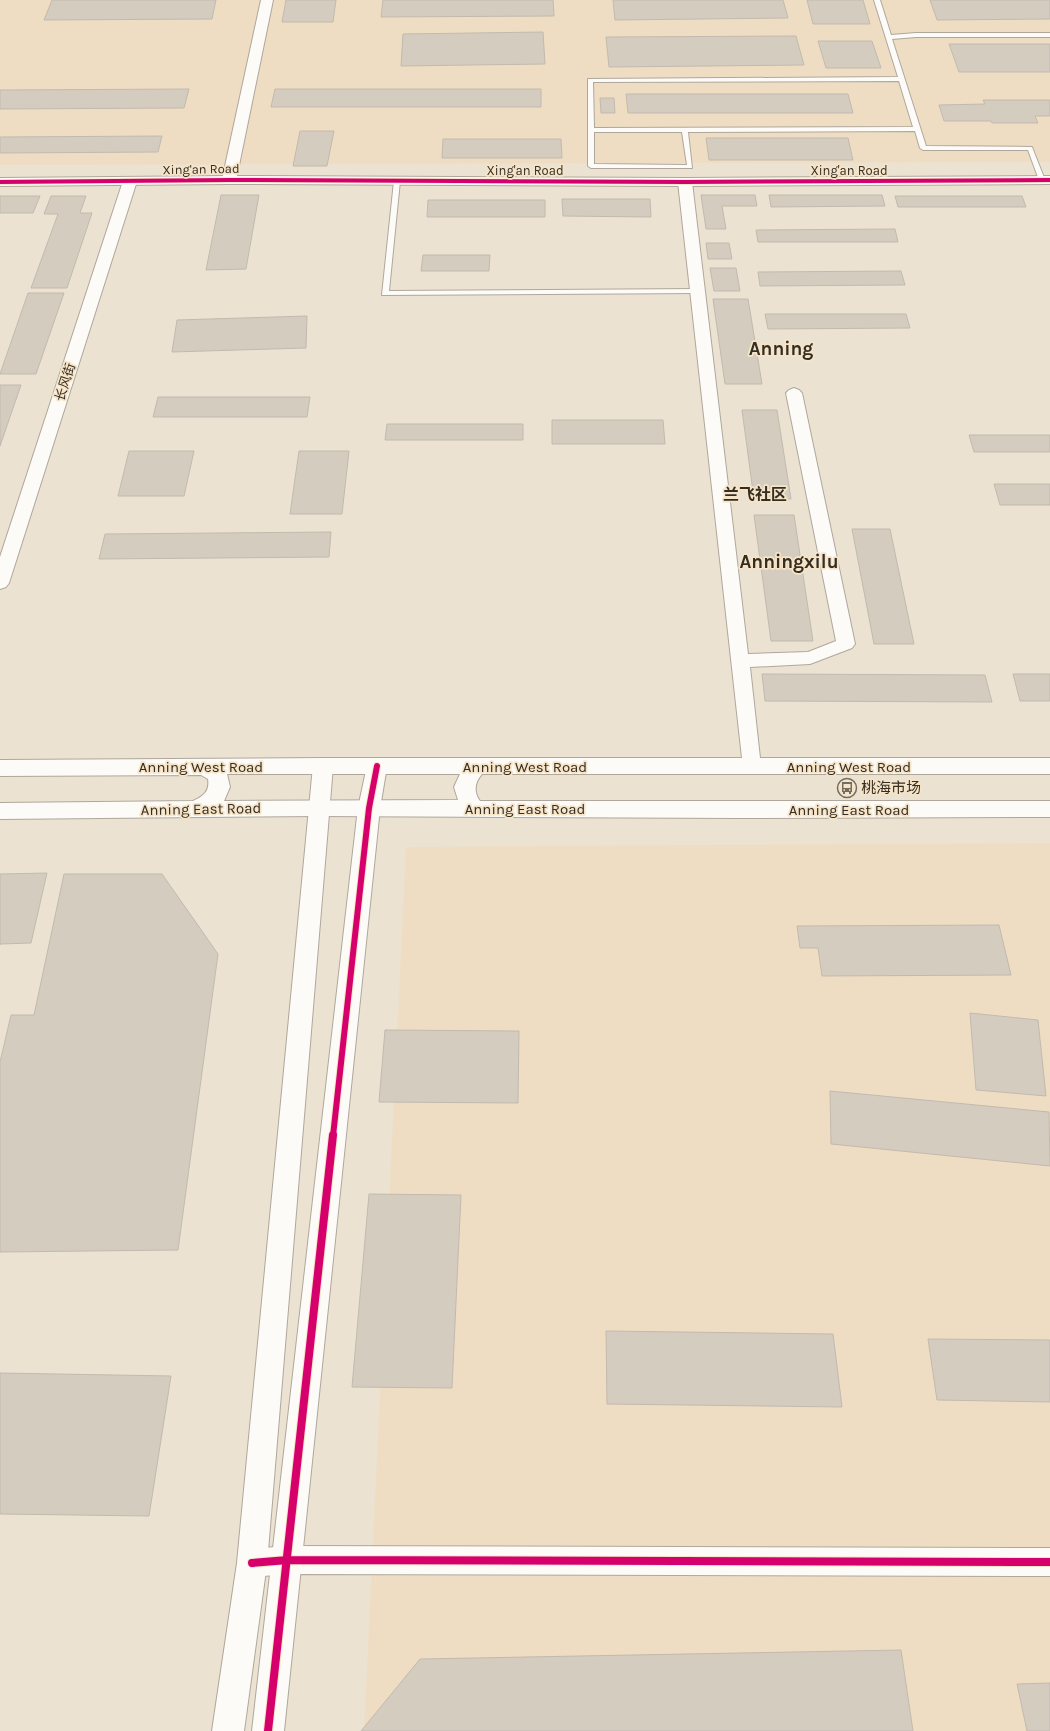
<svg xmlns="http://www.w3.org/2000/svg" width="1050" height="1731" font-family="Karla,'Noto Sans SC',sans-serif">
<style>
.built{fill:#eeddc3}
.building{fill:#d3ccbf;stroke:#c2baae}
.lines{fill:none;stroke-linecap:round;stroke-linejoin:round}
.service-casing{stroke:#afa79c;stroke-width:2}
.minor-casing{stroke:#afa79c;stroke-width:2}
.tertiary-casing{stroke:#afa79c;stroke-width:2}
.secondary-casing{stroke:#afa79c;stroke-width:2}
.service{fill:#fcfbf8;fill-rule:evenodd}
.minor{fill:#fcfbf8;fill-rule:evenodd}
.tertiary{fill:#fcfbf8;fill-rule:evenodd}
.secondary{fill:#fcfbf8;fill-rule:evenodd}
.cycleway-far2-casing{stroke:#f6e4c8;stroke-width:5.5}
.cycleway-far1-casing{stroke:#f6e4c8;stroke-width:8}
.cycleway-casing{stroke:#f6e4c8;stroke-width:10}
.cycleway-far2{stroke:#d6006c;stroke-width:4}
.cycleway-far1{stroke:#d6006c;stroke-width:6}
.cycleway{stroke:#d6006c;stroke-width:8}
.labels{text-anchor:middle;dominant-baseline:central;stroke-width:3.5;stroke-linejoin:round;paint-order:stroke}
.far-street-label{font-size:13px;fill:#342d22;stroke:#f6e4c8}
.street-label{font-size:15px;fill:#342d22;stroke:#f6e4c8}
.poi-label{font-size:15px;fill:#342d22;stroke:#f6e4c8;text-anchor:start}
.neighbourhood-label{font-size:16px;font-weight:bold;fill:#342d22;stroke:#f6e4c8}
.far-town-label{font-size:19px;font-weight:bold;fill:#342d22;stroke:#f6e4c8}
.district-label{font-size:19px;font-weight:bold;fill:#342d22;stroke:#f6e4c8}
</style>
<rect width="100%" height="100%" fill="#ece2d2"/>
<path class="built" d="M0,0H1050V162L0,165Z
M1050,843V1731H364L406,847Z"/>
<path class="building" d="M52,0H216L212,19L44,20Z
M286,0H336L333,22H282Z
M383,0H553L554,16L381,17Z
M613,0H783L788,18L615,20Z
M807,0H863L870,24H813Z
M930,0H1050V19L937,20Z
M543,32L545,64L401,66L403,34Z
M796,36L804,65L609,67L606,37Z
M818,41H872L881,68H826Z
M949,44H1050V72H959Z
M189,89L184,108L0,109V90Z
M275,89H541V107H271Z
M626,94H848L853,113H628Z
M600,98H614L615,113H601Z
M983,100H1050V116H1035L1038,123H992L991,121H944L939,105L985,104Z
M300,131H334L327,166H293Z
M162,136L158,152L0,153V137Z
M706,138H848L853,160H709Z
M443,139H561L562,158H442Z
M221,195H259L246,269L206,270Z
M701,195H755L757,206H722L726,229H706Z
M769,195H882L885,206L771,207Z
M0,196H40L33,213H0Z
M51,196H86L80,213H92L67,288H31L58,214H44Z
M895,196H1022L1026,207H898Z
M562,199H650L651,217L563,216Z
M428,200H545V217H427Z
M895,229L898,242H758L756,230Z
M706,243H729L732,259H708Z
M423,255H490L489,271H421Z
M710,268H736L740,291H714Z
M901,271L905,285L760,286L758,272Z
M28,293H64L36,374H0Z
M713,299H748L762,384H725Z
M765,314H906L910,328L768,329Z
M307,316L306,348L172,352L177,320Z
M0,385H21L0,446Z
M158,397H310L307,417H153Z
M742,410H777L791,499H754Z
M552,420H663L665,444H552Z
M387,424H523V440H385Z
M969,435H1050V452H974Z
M129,451H194L184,496H118Z
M299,451H349L342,514H290Z
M994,484H1050V505H1000Z
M754,515H794L813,641H771Z
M852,529H890L914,644H874Z
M331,532L329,557L99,559L105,534Z
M762,674L985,675L992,702L765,701Z
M1013,674H1050V701H1020Z
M47,873L31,943L0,944V945V874Z
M64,874H162L218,954L178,1250L0,1252V1062L11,1015H34Z
M999,925L1011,975L822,976L818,948H800L797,926Z
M970,1013L1038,1020L1046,1096L976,1090Z
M385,1030L519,1031L518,1103L379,1102Z
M830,1091L1049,1112L1050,1166L831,1144Z
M369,1194L461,1195L452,1388L352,1387Z
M606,1331L833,1334L842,1407L607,1404Z
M928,1339L1050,1340V1402L937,1400Z
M0,1373L171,1376L149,1516L0,1514Z
M901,1650L913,1731H361L420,1659Z
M1050,1683V1731H1027L1017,1684Z"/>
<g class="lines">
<g class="service-casing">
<path id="service" d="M874,0H880L891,35L916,33H1050V37H916L892,39L926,146L1032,147L1045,180L1044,181L1039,180L1028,150H923L920,148L915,131L688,132L692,168H591L588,166V79L898,77ZM899,81L913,127L594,128L593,82ZM594,132H682L687,165L594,164Z
M397,179L400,181L389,291L698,289L702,291L698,293L382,295L394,181Z"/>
</g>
<g class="minor-casing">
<path id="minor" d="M261,0H273L236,180L234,183H224L222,180Z
M130,177L135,178L137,181L9,583L6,587L0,589V557L123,181L125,178Z
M685,178L690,179L692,182L748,654L808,652L836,641L786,393L789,390L794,388L799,390L802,393L855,644L852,648L810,664L750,667L761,767L759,772L752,774L745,772L743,767L678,182L680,179Z
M288,1546L1050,1548V1576L288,1574L252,1577L242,1573L238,1563L242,1553L252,1549Z"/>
</g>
<g class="tertiary-casing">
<path id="tertiary" d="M229,176L685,178L1050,176V184L685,186L229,184L0,186V178Z
M323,758L330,760L333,766L267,1563L244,1731H212L237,1563L313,766L316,760Z
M377,758L384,760L387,766L380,808L284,1731H252L358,808L367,766L370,760Z"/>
</g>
<g class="secondary-casing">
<path id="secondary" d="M323,758H1050V774H482C475,782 473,791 480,801H1050V817L737,818L319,816L0,819V803L193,801C204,796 210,791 208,779L201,775L0,776V760ZM227,774H460L454,787L458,800L224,801L230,787Z"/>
</g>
<use href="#service" class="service"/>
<use href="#minor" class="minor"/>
<use href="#tertiary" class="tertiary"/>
<use href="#secondary" class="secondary"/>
<g class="cycleway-far2-casing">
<path id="cycleway-far2" d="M0,182L229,180L685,182L1050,180"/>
</g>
<g class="cycleway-far1-casing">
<path id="cycleway-far1" d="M333,1136L369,808L377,766"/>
</g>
<g class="cycleway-casing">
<path id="cycleway" d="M252,1563L288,1560L1050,1562
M268,1731L333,1135"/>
</g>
<use href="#cycleway-far2" class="cycleway-far2"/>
<use href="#cycleway-far1" class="cycleway-far1"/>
<use href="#cycleway" class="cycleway"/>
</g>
<defs>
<g id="bus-ring" transform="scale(1)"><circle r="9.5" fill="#f6e4c8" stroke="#746c60" stroke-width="1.5"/><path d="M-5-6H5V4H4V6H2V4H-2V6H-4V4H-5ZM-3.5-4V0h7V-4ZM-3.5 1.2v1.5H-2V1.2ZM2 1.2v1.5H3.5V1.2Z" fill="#746c60"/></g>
</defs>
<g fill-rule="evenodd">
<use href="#bus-ring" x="847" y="788"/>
</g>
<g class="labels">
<g class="far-street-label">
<text transform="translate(201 169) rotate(-1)">Xing'an Road</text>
<text x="525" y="170">Xing'an Road</text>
<text x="849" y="170">Xing'an Road</text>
<text transform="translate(65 382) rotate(-72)">长风街</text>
</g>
<g class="street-label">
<text x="201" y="767">Anning West Road</text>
<text x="525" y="767">Anning West Road</text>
<text x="849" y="767">Anning West Road</text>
<text transform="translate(201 809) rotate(-1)">Anning East Road</text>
<text x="525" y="809">Anning East Road</text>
<text x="849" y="810">Anning East Road</text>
</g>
<g class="poi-label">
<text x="861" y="788">桃海市场</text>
</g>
<g class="neighbourhood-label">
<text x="755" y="494">兰飞社区</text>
</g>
<g class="far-town-label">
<text x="781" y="349">Anning</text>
</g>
<g class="district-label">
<text x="789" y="562">Anningxilu</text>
</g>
</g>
</svg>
